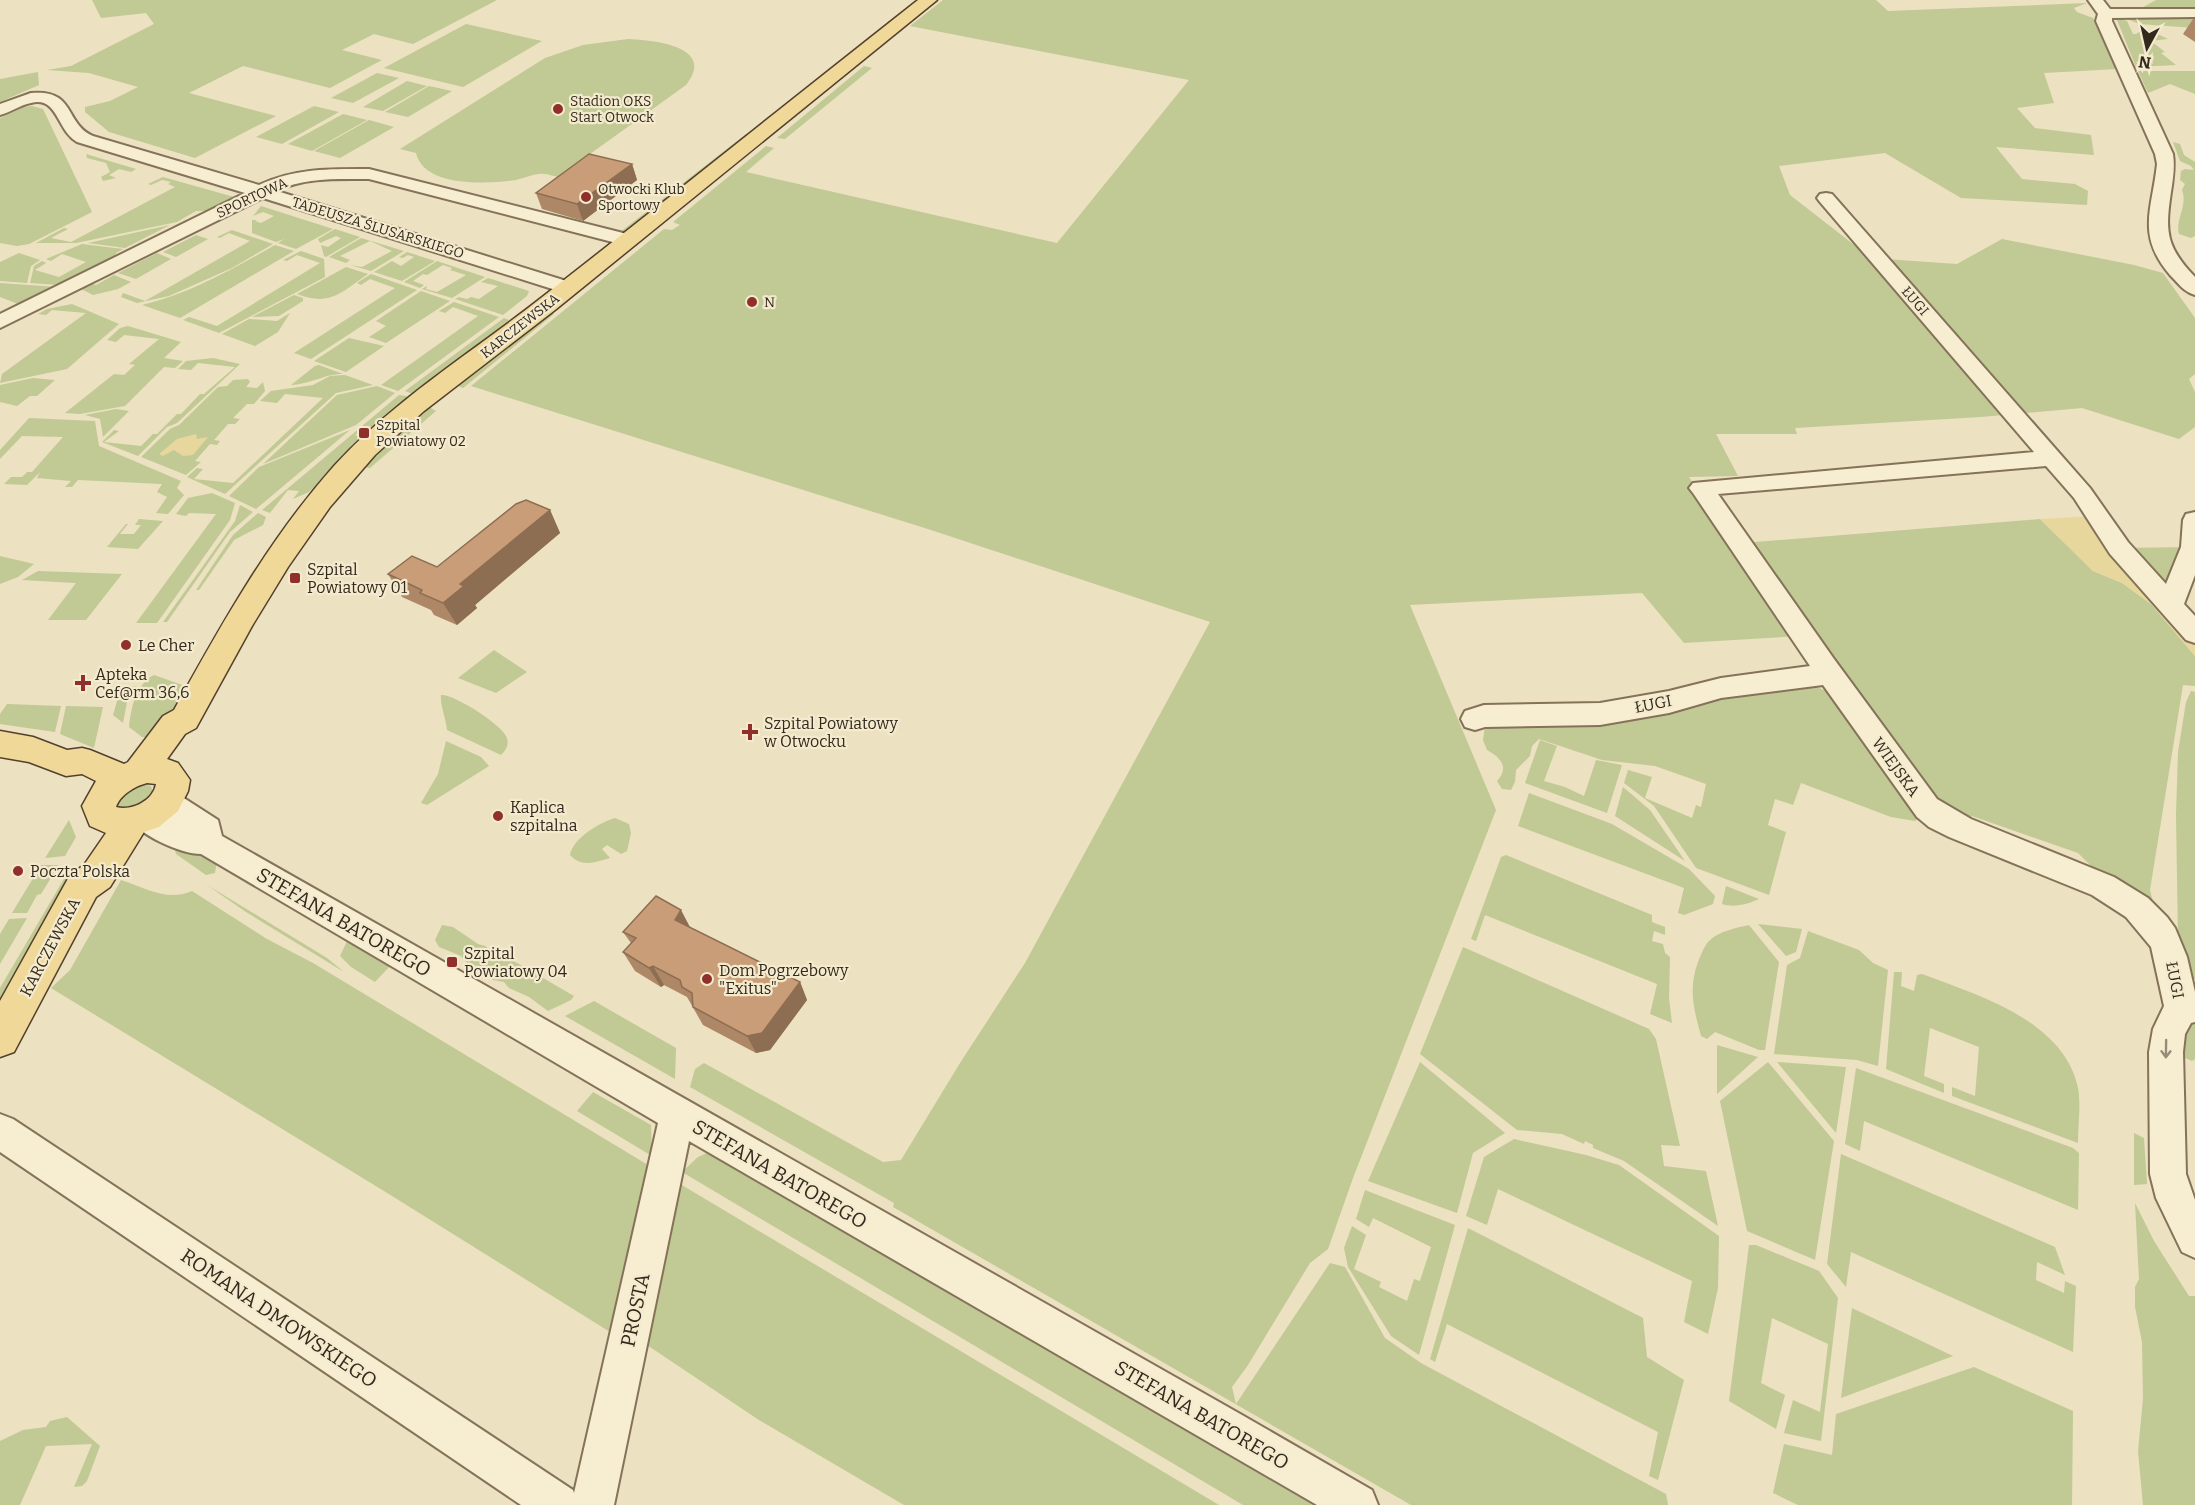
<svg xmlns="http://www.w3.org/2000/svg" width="2195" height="1505" font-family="Bitter,serif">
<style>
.green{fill:#c1c994}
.sand{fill:#e7d79d}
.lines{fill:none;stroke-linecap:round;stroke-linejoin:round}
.minor-casing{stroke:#847259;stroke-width:4}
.major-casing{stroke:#52402d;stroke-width:3}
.minor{fill:#f7eed2;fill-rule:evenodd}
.major{fill:#efd898;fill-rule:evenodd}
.wall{fill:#ad8766}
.shaded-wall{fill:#8d6e53}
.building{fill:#c99d77;stroke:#8d6e53;stroke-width:1.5}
.oneway{stroke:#968c78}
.poi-dot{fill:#912f2b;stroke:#f4ebcf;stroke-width:2}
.labels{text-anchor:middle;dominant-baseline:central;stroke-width:4.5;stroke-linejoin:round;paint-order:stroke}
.far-poi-label{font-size:14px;fill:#34291d;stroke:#f4ebcf;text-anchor:start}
.far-street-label{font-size:14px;fill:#34291d;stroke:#f4ebcf}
.poi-label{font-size:16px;fill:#34291d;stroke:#f4ebcf;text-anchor:start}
.street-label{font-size:16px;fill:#34291d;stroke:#f4ebcf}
.near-street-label{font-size:20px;fill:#34291d;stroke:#f4ebcf}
</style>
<rect width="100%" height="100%" fill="#ece1c0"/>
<path class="green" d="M92,0H497L413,44L374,34L342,50L382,60L330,88L243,66L189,93L276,116L195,158L109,132L85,112V107L110,101L138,87L89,73L47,70L71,66L154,24L146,13L101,18Z
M943,0H1876L1888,11L2087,3L2074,8L2077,12L2093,18L2108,38L2117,69L2044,73L2054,103L2017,108L2035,128L2091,135L2094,155L1996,147L2022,179L2075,184L2088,191L2087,205L1961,198L1885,153L1779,166L1790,195L1871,258L1957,264L2002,239L2134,265L2163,273L2195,318V374L2189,379L2195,392V427L2179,439L2082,408L1981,417L1795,428L1797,434H1716L1738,476L1689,477L1730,544L2040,519L2093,571L2122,583L2151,604L2195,656V686L2183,685L2150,890L2154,906L2101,876L2078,853L1972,816L1960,821L1943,809L1815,635L1684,643L1642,593L1410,605L1496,810L1353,1178L1328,1249L1310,1263L1248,1365L1232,1387L1236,1404L1330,1263L1345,1267L1385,1338L1421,1363L1666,1494L1668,1505H1411L893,1207L894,1203L690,1087L695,1069L704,1063L883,1162L901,1160L960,1063L1025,963L1210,622L931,530L471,386L664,229L672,230L680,225L673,222L766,146L774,148L746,172L1057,243L1189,80L910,26Z
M2156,0H2195V11H2136Z
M2125,18H2195V28L2139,24Z
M2121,19L2127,21L2133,34H2136L2145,28L2168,39L2151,41L2165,52L2161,53L2176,65L2136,67L2117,20Z
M466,24L542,41L463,87L384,68Z
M628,39C653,40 717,46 686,85L558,177C553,176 548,174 544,174C535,173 525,178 516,180C489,184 424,188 416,153L400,149L545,58L583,45Z
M864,66L872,68L785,139L777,138Z
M2138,71H2195V94L2170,84L2148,93Z
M38,72L39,85L0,102V79Z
M377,73L399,78L353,103L331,98Z
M407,81L427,86L383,111L363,107Z
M429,86L452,91L408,117L385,112Z
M32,106L43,109L92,212L29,244L17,246L0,243V118L23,107Z
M314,106L339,112L282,144L256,137Z
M343,114L367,120L312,151L288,144Z
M369,120L394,127L340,158L314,151Z
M746,134L749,137L627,234L619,233Z
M2173,142L2180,144L2184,155L2195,162V236L2191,238L2179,234C2175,219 2188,206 2182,190L2185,184L2180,180L2181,171L2185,169L2194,170L2191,166L2180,161Z
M86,154L136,169L131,172L119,169L109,175L116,178L103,181L101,177L110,172L106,163L87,158Z
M163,177L234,197L209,211H196L177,222L76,243H36L64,228L68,229L51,238L71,242L175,187L168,184L171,182L162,180L151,185L148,184Z
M261,206L333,229L296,249L278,243L284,239L276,242L252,233V220H257L255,221L261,223L274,216L263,212L253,216Z
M170,225L125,248L88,243Z
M335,229L360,237L326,257L324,256L321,245L328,247L341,238L336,236L320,243L318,239Z
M232,230L273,244L232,268L169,296L137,303L121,297L123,293L145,301L250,241L229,233L220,238L217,237Z
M196,235L208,239L176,257L163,252Z
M361,238L404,251L371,271L350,265L362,267L392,251L370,241L340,256L350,260L346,263L329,257Z
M82,244L123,249L116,253L115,258L59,285L30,283L34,266L42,261L46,263L35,270L59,277L86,262L62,254L51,261L46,259Z
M275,245L294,251L180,318L142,305C189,294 233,269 275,245Z
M301,251L324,259L325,277L219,333L183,320L189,317L217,326L320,263L297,255L287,261L283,260Z
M407,252L435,261L402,281L374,272L392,261L401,266L414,257L408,255L403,258L399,257Z
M19,253L40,260L31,266L27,283L0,281V262Z
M157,253L171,259L136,279L118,273Z
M437,261L485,277L452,298L422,289L427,286L426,289L437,292L466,275L450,270L452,268L443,265L427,275L423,274L413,281L424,285L420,288L404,282Z
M346,267L368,274C341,292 331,307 297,294Z
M371,274L417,290L311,359L294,353L395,288L370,279L361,285L357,283Z
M114,275L131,282L118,289L93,295L81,289L83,285L90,283L96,285Z
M488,278L529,291L527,296L503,315L455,299L459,297L467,299L471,297L479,299L498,286L481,282Z
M0,283L57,287L18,304L0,297Z
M421,291L450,301L386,343L369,337L386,326L376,321Z
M294,295L303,298V301L279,316L252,317Z
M454,302L499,317L398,391L381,385L478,316L453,307L445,313L439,311Z
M72,304L119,324L67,369L0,383L2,374L86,313L52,310L46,315L38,314L47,309Z
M548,311L554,314L463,388L458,386L462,380Z
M290,313L278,332L255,346L222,334L249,319L277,321Z
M504,318L509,320L413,394L405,391Z
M128,326L181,342L164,358L183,361L175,368L164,367L125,406L80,414L65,413L114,374L124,375L135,365L129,364L159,339L124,335L116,342L107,340L120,328Z
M349,338L384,346L346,372L314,361Z
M213,358L240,364L177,423L167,427L138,456L102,442L114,430L119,431L104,442L141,446L153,434H157L177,414H181L200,394H204L235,367L198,363L191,370L178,369L186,361Z
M319,365L343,374C323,374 312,384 291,385L315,366Z
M345,375L373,385L336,393L225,494L187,477L197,468L203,469L194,479L233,483L323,398L285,394L277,403L260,401L271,391L313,385L330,376Z
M33,378L55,380L37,396H30L17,406L0,402V385Z
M248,379L250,382L246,387L257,388L263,382L265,391L254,404H247L233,418L240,419L235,424H228L214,440L220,441L217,445L210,444L195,461L201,462L186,475L141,457L170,429L179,425L218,387L227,386L233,380Z
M377,386L395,393L356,425L263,464L337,395Z
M399,395L406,396L408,398L372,427L367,426L355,435L360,437L309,492L293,499L299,491L288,490L270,513L262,510Z
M429,407L436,411L370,468L363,467L374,454Z
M116,409L129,411L103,437L100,419L85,415Z
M29,418L95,421L99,446L181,481L177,488L184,495L168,514L156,513L167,497L157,492L162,484L78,480L72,487H65L71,481L37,478L40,472L27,485L4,484L11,477H22L27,472H32L63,437L22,436L0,459V450Z
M350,430L256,509L229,496L259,467Z
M212,493L235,503L230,520L157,623H136L216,514L189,513L186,516L176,514L188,498Z
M240,505L253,512L230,532L167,622H163L235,521Z
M258,513L266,517L263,525L234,540L199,590H196L233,535Z
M139,519L163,521L138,549L107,547L126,524H128L120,534H134L141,525H135Z
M2193,547L2171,606L2119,548Z
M0,556L34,564L18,577L0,584Z
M38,571L122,574L86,620H48L76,583L22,580Z
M494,650L527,672L496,693L458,678Z
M154,675L188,687L159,738L142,737L129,727C131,708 136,684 154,675Z
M134,686L137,687L127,702L123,723L113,715L119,694Z
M1790,686L1817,687L1828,692L1922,816L1915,821L1891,817L1801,783L1793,805L1775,799L1768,825L1786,832L1769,895L1696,868L1654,806L1624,783L1628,770L1652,777L1645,798L1692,818L1696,805L1701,807L1706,784L1655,766L1602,760L1539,739L1532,746L1530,756L1516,770L1515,782L1511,790L1502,789L1497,781C1510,767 1500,757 1487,750L1483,740L1485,726Z
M2191,691L2195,692V979L2188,976L2178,939L2176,815L2178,752L2186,702Z
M441,695C454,694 503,725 507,738C509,745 506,750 501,755L447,730C446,718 440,706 441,695Z
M7,704L61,706L55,732L0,724V714Z
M66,706L103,707L94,748L60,734Z
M1540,740L1557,746L1544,781L1565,787L1584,796L1596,760L1622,765L1607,813L1525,783Z
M446,741L481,757L489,766L427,805L421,803L438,774Z
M142,784L151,786L153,793L143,805L121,809L117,803L121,795Z
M1623,787L1650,810L1685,861L1615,816Z
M1529,793L1612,824L1689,869L1715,896L1713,904L1684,915L1678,913L1684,888L1518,826Z
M615,818L629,824L631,833L627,851L621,854L607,845L602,849L610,858C596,862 581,868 570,855C573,838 599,823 615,818Z
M69,820L76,837L65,856L45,858Z
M174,846L217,860L215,873L206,875L176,854Z
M1506,855L1652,915V922L1665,927V935L1654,931L1652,941L1663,944L1665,953L1670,957L1669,998L1672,1023L1650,1014L1657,984L1485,915L1476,941L1471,939L1501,857Z
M41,865H59L41,894L37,895L27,913H12Z
M74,871L67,883L0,1017V988L65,877Z
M121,880C145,888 168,902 192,891L267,939L313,963L648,1165L610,1332L384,1191L51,988L70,970Z
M207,885L327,958L344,972L246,912Z
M1726,886L1759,899C1748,904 1734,908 1722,904Z
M27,918L0,964V934L9,919Z
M1758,924L1802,929L1796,952L1786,956Z
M442,925L453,927L478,944L485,946L499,956L512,960L574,996L571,1000L548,1011L529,997L509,988L504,982L493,980L477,966L468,964L461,956L439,947L435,940Z
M1749,925L1779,962L1765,1050H1759L1715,1032L1707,1039L1701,1036C1694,1010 1688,989 1698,962C1701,955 1704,946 1709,941C1719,931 1736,928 1749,925Z
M1808,931L1859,950L1873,963L1888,970L1878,1066L1857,1060L1774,1054L1787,965L1800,958Z
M348,939L391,965L375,982L351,967L340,956Z
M1463,947L1649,1029L1656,1039L1680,1146L1661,1145L1664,1166L1706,1171L1718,1226L1624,1161L1593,1148V1145L1585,1141L1584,1144L1562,1134L1517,1130L1420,1054Z
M1894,972H1902L1901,986L1914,991L1917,975L1922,974C1977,995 2064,1020 2078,1088C2081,1105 2078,1125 2078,1143L1952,1096V1087L1975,1096L1979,1047L1930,1028L1924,1076L1944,1084V1093L1886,1069Z
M594,1001L676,1048L675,1079L565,1016Z
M2195,1017V1059L2192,1061L2178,1055L2182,1036Z
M1717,1045L1758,1057L1717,1094Z
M1420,1062L1505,1133L1473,1153L1457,1213L1368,1181Z
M1768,1062L1834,1141L1815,1260L1747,1231L1720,1101Z
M1777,1062L1846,1067L1836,1133Z
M1856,1068L2073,1148L2079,1153L2078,1210L1864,1121L1860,1151L1845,1144Z
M593,1092L651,1125L652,1156L577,1111Z
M2134,1133L2144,1138L2147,1184L2134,1185Z
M1514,1139L1586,1155L1619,1165L1719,1236L1718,1288L1708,1334L1684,1322L1692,1281L1498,1189L1487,1225L1466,1216L1484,1157Z
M707,1153L713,1154L1313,1505H1243L682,1172L698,1157Z
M1841,1154L2055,1247L2065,1275L2037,1262L2036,1280L2064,1293L2065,1281L2076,1286L2073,1352L1851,1252L1846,1287L1827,1264Z
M675,1181L1219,1505H904L759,1420L647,1345Z
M1365,1190L1455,1225L1419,1355L1391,1336L1348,1267L1344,1248L1352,1226L1366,1235L1354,1269L1381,1282L1379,1287L1407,1301L1414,1279L1420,1281L1431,1247L1373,1218L1369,1227L1356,1219Z
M2135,1203L2154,1241L2189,1296H2195V1505H2143L2138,1451L2143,1399L2142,1342L2135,1307V1287L2139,1279Z
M1468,1228L1643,1318L1647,1357L1684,1380L1658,1480L1649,1476L1658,1432L1447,1324L1435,1362L1430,1359Z
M1749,1245H1756L1819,1271L1838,1298L1821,1441L1784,1433L1793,1400L1820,1412L1828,1344L1772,1318L1761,1383L1785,1395L1776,1429L1729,1401Z
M1852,1308L1953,1356L1841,1398Z
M1974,1367L2073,1411L2072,1505H1798L1773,1493L1784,1444L1832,1455L1836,1414Z
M67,1417L100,1446L87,1481L82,1486L74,1487L92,1444L46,1446L20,1505H0V1441L23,1430L46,1427L50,1421Z"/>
<path class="sand" d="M196,434L197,439L208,437L193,455L183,456L174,450L163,456L159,454L177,439Z
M2098,516L2195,633V656L2151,604L2122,583L2093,571L2040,519Z"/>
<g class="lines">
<g class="minor-casing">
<path id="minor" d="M2088,0H2103L2110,9H2195V17L2112,18V21L2173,154C2175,167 2173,179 2171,192C2165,232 2166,247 2195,277V295C2184,292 2178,283 2170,275C2136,235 2152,210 2157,164L2155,154L2096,21L2098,14Z
M31,93C76,89 64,123 93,136L259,185C295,168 330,169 369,169L635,236L638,240L635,244L628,246L369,179C339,179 304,177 277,191L576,284L579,288L576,292H562L263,198L0,328V314L245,193L77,142C57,131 58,96 31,103C20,105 11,112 0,115V104Z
M1826,193L1832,194L2090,488L2128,542L2166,584L2181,547L2183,520L2186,514L2195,512V575L2184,604L2195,616V643L2186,640L2110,554L2074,498L2046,466L1718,494L1834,659L1937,799L1971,819L2114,877L2148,898L2167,917L2175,928L2187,957L2195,992V1022L2191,1023L2185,1034L2183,1052L2186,1174L2195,1200V1258L2182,1252L2156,1198L2150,1174L2149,1052L2153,1029L2164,1006L2151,947L2126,917L2092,895L1949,837L1929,827L1917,817L1823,685L1721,698L1669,713L1600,725L1485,727L1475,730L1465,727L1461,719L1465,711L1484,705L1600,703L1669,691L1721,678L1810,666L1693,493L1689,488L1693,483L2034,452L1820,202L1817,198L1820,194Z
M166,789L176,793L218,820L222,836L1242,1415L1372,1490L1378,1505H1317L689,1141L614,1505H521L0,1152V1114L13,1119L573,1490L574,1493L658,1123L201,854C181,854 138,835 129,817L134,808L144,805L155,809L151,801L156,793Z"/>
</g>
<g class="major-casing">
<path id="major" d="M918,0H937L555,310L424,411L375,455L330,507L288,567L252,626L196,728L185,734L167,759L178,763L190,780L188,791L178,811L159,827L144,832L110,887L96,897L14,1052L0,1057V1001L70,875L84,865L106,833L90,826L82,806L96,781L82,774L66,776L29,762L0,757V731L33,737L67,750L82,748L90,750L124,764L128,762L163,716L174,710C221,625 269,539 334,466C394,400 471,353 541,298C667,200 792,99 918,0ZM147,783L156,784C153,801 132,811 116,807C120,795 135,786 147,783Z"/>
</g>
<use href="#minor" class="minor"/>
<use href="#major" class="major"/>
</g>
<path class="wall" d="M2193,19H2195V42L2183,34Z
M632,164L637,180L583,221L542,209L536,193Z
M550,510L560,533L475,605L477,608L457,625L434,615L431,610L402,597L388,574L437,567Z
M690,927L800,982L807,1000L770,1050L756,1053L703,1025L687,997L664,985L661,987L635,971L623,952L631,943L623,932Z"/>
<path class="shaded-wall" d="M632,164L637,180L583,221L577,204Z
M550,510L560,533L475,605L477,608L457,625L443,603L460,584Z
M681,910L691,929L675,920Z
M653,966L664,985L661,987L649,968Z
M800,982L807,1000L770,1050L756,1053L747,1036Z"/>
<path class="building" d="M589,154L632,164L577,204L536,193Z
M526,500L550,510L460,584L464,586L443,603L420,593L422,590L388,574L412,556L437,567L516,504Z
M656,896L681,910L675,920L800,982L762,1033L747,1036L693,1007L692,993L682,987L680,980L653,966L649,968L623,952L636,938L623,932Z"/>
<defs><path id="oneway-shaft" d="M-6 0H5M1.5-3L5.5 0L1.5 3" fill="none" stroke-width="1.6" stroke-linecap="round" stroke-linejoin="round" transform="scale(1.5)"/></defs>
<use class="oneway" href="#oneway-shaft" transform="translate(2166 1049) rotate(91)"/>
<g class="poi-dot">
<circle cx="558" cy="109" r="6"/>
<circle cx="586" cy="197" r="6"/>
<circle cx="752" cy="302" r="6"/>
<rect x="358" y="427" width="12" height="12" rx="3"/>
<rect x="289" y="572" width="12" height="12" rx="3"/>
<circle cx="126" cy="645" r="6"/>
<path d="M80 674h6v6h6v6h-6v6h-6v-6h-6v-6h6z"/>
<path d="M747 723h6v6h6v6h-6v6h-6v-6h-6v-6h6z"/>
<circle cx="498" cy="816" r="6"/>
<circle cx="18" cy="871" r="6"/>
<rect x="446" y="956" width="12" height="12" rx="3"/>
<circle cx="707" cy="979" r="6"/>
</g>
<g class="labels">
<g class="far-poi-label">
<text x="570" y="101">Stadion OKS<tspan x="570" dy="16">Start Otwock</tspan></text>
<text x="598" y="189">Otwocki Klub<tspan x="598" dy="16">Sportowy</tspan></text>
<text x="764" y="302">N</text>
<text x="376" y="425">Szpital<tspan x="376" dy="16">Powiatowy 02</tspan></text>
</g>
<g class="far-street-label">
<text transform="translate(252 198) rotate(-25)">SPORTOWA</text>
<text transform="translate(378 228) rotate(17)">TADEUSZA ŚLUSARSKIEGO</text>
<text transform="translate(1915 301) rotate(49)">ŁUGI</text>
<text transform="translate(520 326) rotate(-38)">KARCZEWSKA</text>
</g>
<g class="poi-label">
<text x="307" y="569">Szpital<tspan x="307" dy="18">Powiatowy 01</tspan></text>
<text x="138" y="645">Le Cher</text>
<text x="95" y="674">Apteka<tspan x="95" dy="18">Cef@rm 36,6</tspan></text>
<text x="764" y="723">Szpital Powiatowy<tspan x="764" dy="18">w Otwocku</tspan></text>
<text x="510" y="807">Kaplica<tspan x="510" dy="18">szpitalna</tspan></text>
<text x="30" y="871">Poczta Polska</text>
<text x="464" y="953">Szpital<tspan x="464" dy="18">Powiatowy 04</tspan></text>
<text x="719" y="970">Dom Pogrzebowy<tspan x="719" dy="18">"Exitus"</tspan></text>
</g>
<g class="street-label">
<text transform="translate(1653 704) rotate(-11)">ŁUGI</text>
<text transform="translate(1896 767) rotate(54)">WIEJSKA</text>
<text transform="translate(50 947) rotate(-62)">KARCZEWSKA</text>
<text transform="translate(2175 980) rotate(79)">ŁUGI</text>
</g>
<g class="near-street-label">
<text transform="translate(344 922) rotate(30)">STEFANA BATOREGO</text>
<text transform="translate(780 1174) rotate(30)">STEFANA BATOREGO</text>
<text transform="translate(635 1310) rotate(-78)">PROSTA</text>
<text transform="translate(279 1318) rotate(34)">ROMANA DMOWSKIEGO</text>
<text transform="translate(1202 1415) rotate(30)">STEFANA BATOREGO</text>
</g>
</g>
<g transform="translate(2147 48) rotate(188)" stroke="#f4ebcf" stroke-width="4.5" paint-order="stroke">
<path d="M0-4.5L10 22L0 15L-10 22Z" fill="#34291d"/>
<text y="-9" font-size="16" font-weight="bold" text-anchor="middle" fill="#34291d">N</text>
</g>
</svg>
